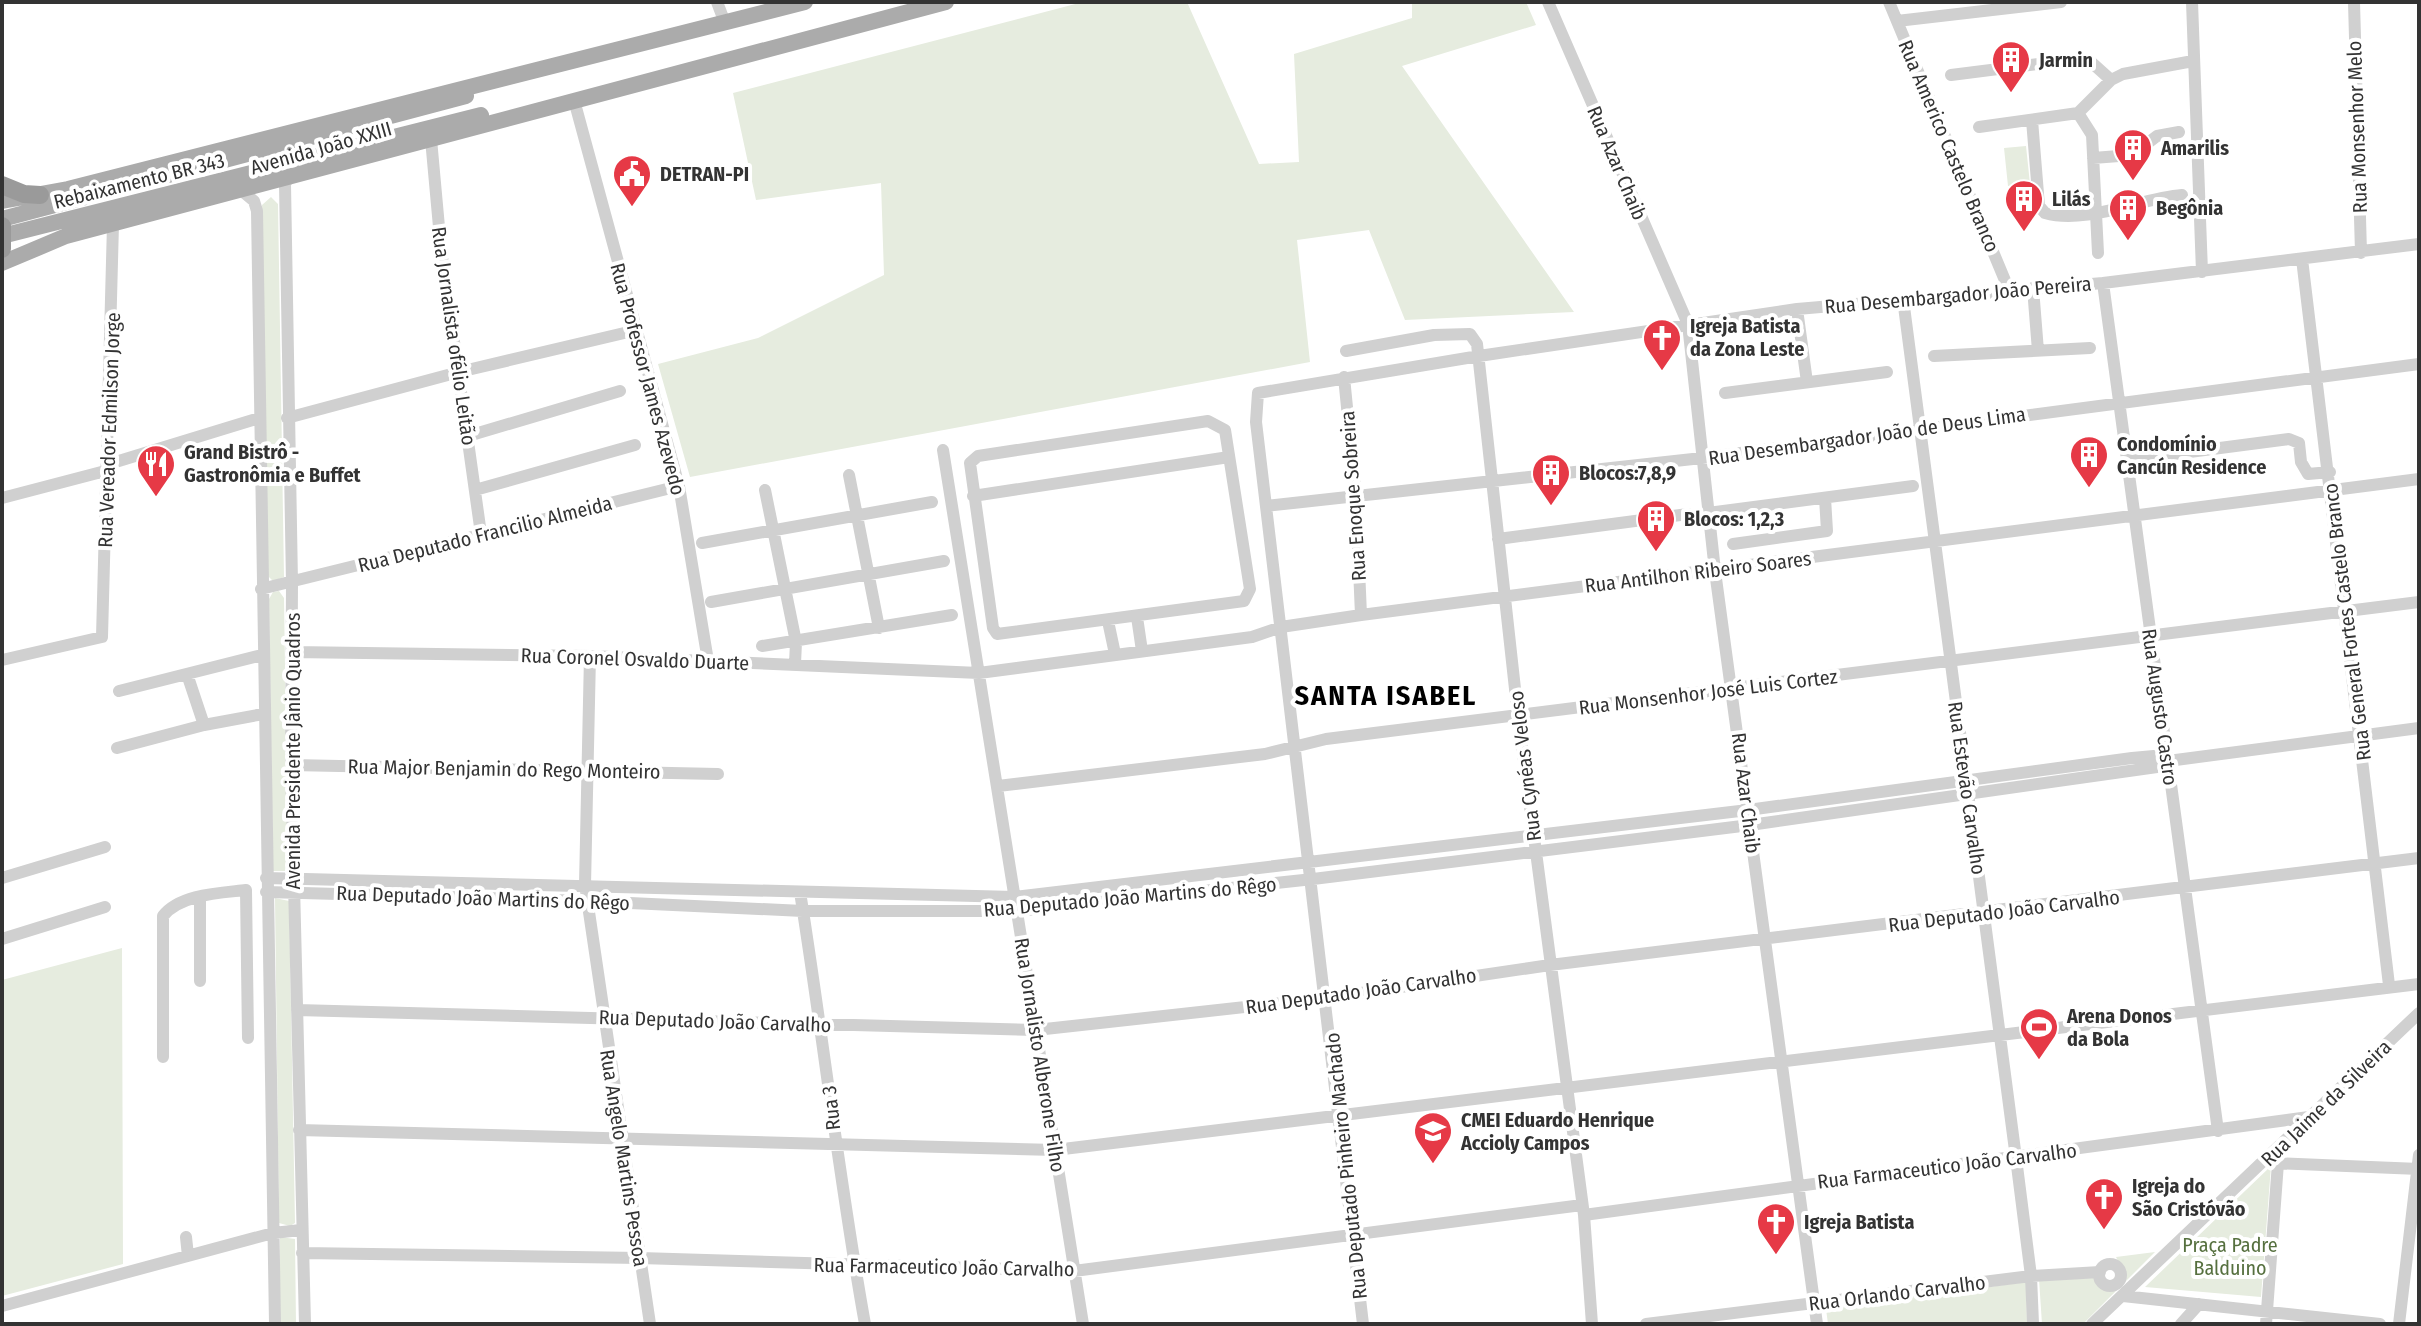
<svg xmlns="http://www.w3.org/2000/svg" width="2421" height="1326" font-family="'Fira Sans Condensed',sans-serif">
<style>
.green{fill:#e6ecdf}
.lines{fill:none;stroke-linecap:round;stroke-linejoin:round}
.minor{stroke:#d0d0d0;stroke-width:12}
.major{stroke:#ababab;stroke-width:16}
.highway{stroke:#9a9a9a;stroke-width:18}
.highway-bridge{stroke:#9a9a9a;stroke-width:18}
.labels{text-anchor:middle;dominant-baseline:central;stroke-width:8;stroke-linejoin:round;paint-order:stroke}
.poi-label{font-size:20px;font-weight:bold;fill:#333;stroke:#fff;text-anchor:start}
.street-label{font-size:20px;fill:#333;stroke:#fff}
.park-label{font-size:20px;fill:#56703f;stroke:#fff}
.district-label{font-size:28px;font-weight:bold;letter-spacing:2px;fill:#000;stroke:#fff}
</style>
<rect width="100%" height="100%" fill="#fff"/>
<path class="green" d="M1083,2H1187L1259,164L1299,162L1294,54L1412,18V2H1526L1536,25L1402,66L1574,312L1405,320L1369,230L1297,240L1310,362L690,477L658,364L758,338L884,275L881,183L756,200L733,93Z
M2026,146L2030,184L2008,186L2004,148Z
M271,197L278,204L284,577L273,581L268,576L262,205Z
M279,591L284,598L288,871H273L269,599L273,592Z
M275,898L289,901L295,1223L290,1226L279,1223Z
M122,948L123,1264L2,1296V980Z
M2271,1166L2261,1297L2145,1287Z
M280,1237L295,1239L296,1324H279Z
M2155,1252L2083,1324H2042L2039,1279L2096,1278L2104,1287L2113,1288L2125,1275L2116,1257Z
M2026,1282L2027,1324H1828L1826,1309Z"/>
<g class="lines">
<path class="minor" d="M717,2L725,23
M1548,2L1688,324L1715,571L1817,1324
M1889,2L2009,290
M2192,2L2202,272
M2354,2L2361,253
M1897,21L2061,2
M1951,75L2078,59L2091,62L2111,80
M574,100L679,486L708,661
M2078,113L2092,135L2098,253
M2032,120L2039,206L2045,213C2086,225 2141,198 2182,195
M1979,127L2078,113L2111,80L2123,74L2193,61
M431,139L441,249L481,534
M2093,158L2132,155L2157,136L2179,132
M288,178L285,184L292,583L291,765L305,1324
M242,191L254,201L257,211L275,1324
M2302,259L2389,985
M2103,283L2218,1131
M2033,288L2038,351
M1903,299L2016,1158L2031,1276L2033,1324
M1797,309L1807,382
M1346,351L1434,335L1470,334L1477,344L1518,716L1584,1215L1592,1324
M1934,356L2090,348
M1344,377L1356,498L1361,615
M1725,393L1887,372
M287,418L459,372L637,330
M1208,421L1225,430L1250,589L1244,601L997,634L993,628L970,463L978,456Z
M468,436L620,391
M943,450L1083,1324
M2128,460L2289,439L2299,443L2301,462L2308,474L2330,472
M109,464L259,418
M849,475L879,628
M475,490L635,445
M765,490L796,642L795,664
M973,496L1229,457
M2,498L109,470
M1266,506L1702,458L2419,364
M1708,513L1913,486
M1498,539L1688,514
M702,543L932,502
M1733,544L1827,531L1825,498
M261,589L679,486
M711,602L944,561
M1137,617L1142,651
M1108,621L1115,654
M762,646L952,615
M292,652L590,656L979,673L1252,637L1281,627L1361,615L2419,479
M590,656L585,885L650,1324
M2,660L102,637L113,224
M187,674L204,725
M119,691L262,655
M117,748L204,725L263,714
M291,765L718,774
M998,786L1265,754L1326,739L2419,602
M2,878L105,847
M266,878L1014,897L1748,810L2132,758L2154,756L2168,761
M266,892L587,901L803,911H1017L1313,879L1750,825L2157,767L2168,761L2419,728
M800,892C823,1036 839,1180 865,1324
M2,939L105,907
M200,981V897
M297,1010L1036,1030L1327,998L1550,965L2419,858
M163,1057V916C180,894 221,893 246,890L248,1038
M299,1130L1055,1150L2419,984
M2271,1163L2419,1169
M1584,1215L2309,1117
M186,1237L188,1256
M302,1253L640,1258L1074,1271L1582,1205
M2099 1275a11 11 0 1 1 22 0a11 11 0 1 1-22 0Z
M2123,1296L2380,1324
M2,1306L273,1233L301,1230
M1363,1324L1256,422L1258,393L1479,356L1797,309L2103,283L2419,244
M1646,1324L2031,1276L2100,1272
M2092,1324L2419,1013
M2181,1324L2199,1304
M2266,1324L2278,1163
M2399,1324L2419,1155"/>
<path class="major" d="M2,201L68,189L805,2
M2,219L466,96
M2,236L481,115
M2,263L66,236L946,2"/>
<path class="highway" d="M2,185L24,194L40,195"/>
<path class="highway-bridge" d="M2,226V249"/>
</g>
<defs>
<g id="building-pin" transform="scale(2)"><path d="M0 17L-7.5 6A9.5 9.5 0 1 1 7.5 6Z" fill="#e63946" stroke="#fff"/><path d="M-4-6H4V6H1V3H-1V6H-4ZM-2.5-4.3h1.7v1.8h-1.7ZM.8-4.3h1.7v1.8H.8ZM-2.5-1h1.7V.8h-1.7ZM.8-1h1.7V.8H.8Z" fill="#fff"/></g>
<g id="civic-pin" transform="scale(2)"><path d="M0 17L-7.5 6A9.5 9.5 0 1 1 7.5 6Z" fill="#e63946" stroke="#fff"/><path d="M-.6-6.5H3V-4.5H.6V-3L4-1V1h2V6H-6V1h2V-1L-.6-3ZM-1.2 2.5V6h2.4V2.5Z" fill="#fff"/></g>
<g id="church-pin" transform="scale(2)"><path d="M0 17L-7.5 6A9.5 9.5 0 1 1 7.5 6Z" fill="#e63946" stroke="#fff"/><path d="M-1.2-6h2.4v3.5h3.3v2.4h-3.3V6h-2.4V-.1h-3.3v-2.4h3.3Z" fill="#fff"/></g>
<g id="restaurant-pin" transform="scale(2)"><path d="M0 17L-7.5 6A9.5 9.5 0 1 1 7.5 6Z" fill="#e63946" stroke="#fff"/><path d="M-5-6h1v4h1v-4h1v4h1v-4h1v5L-1.5 .5V6h-2V.5L-5-1ZM5-6V6H3V1.5H1.5Q1.5-4 5-6Z" fill="#fff"/></g>
<g id="stadium-pin" transform="scale(2)"><path d="M0 17L-7.5 6A9.5 9.5 0 1 1 7.5 6Z" fill="#e63946" stroke="#fff"/><path d="M0-5a6.5 5 0 1 0 0 10a6.5 5 0 1 0 0-10ZM-3.5-1.8h7v3.6h-7Z" fill="#fff"/></g>
<g id="school-pin" transform="scale(2)"><path d="M0 17L-7.5 6A9.5 9.5 0 1 1 7.5 6Z" fill="#e63946" stroke="#fff"/><path d="M0-5L7-2L0 1L-7-2ZM-4 1L0 2.5L4 1V4Q0 6-4 4Z" fill="#fff"/></g>
</defs>
<g fill-rule="evenodd">
<use href="#building-pin" x="2011" y="60"/>
<use href="#building-pin" x="2133" y="148"/>
<use href="#civic-pin" x="632" y="174"/>
<use href="#building-pin" x="2024" y="199"/>
<use href="#building-pin" x="2128" y="208"/>
<use href="#church-pin" x="1662" y="338"/>
<use href="#building-pin" x="2089" y="455"/>
<use href="#restaurant-pin" x="156" y="464"/>
<use href="#building-pin" x="1551" y="473"/>
<use href="#building-pin" x="1656" y="519"/>
<use href="#stadium-pin" x="2039" y="1027"/>
<use href="#school-pin" x="1433" y="1131"/>
<use href="#church-pin" x="2104" y="1197"/>
<use href="#church-pin" x="1776" y="1222"/>
</g>
<g class="labels">
<g class="poi-label">
<text x="2039" y="60">Jarmin</text>
<text x="2161" y="148">Amarilis</text>
<text x="660" y="174">DETRAN-PI</text>
<text x="2052" y="199">Lilás</text>
<text x="2156" y="208">Begônia</text>
<text x="1690" y="326">Igreja Batista<tspan x="1690" dy="23">da Zona Leste</tspan></text>
<text x="2117" y="444">Condomínio<tspan x="2117" dy="23">Cancún Residence</tspan></text>
<text x="184" y="452">Grand Bistrô -<tspan x="184" dy="23">Gastronômia e Buffet</tspan></text>
<text x="1579" y="473">Blocos:7,8,9</text>
<text x="1684" y="519">Blocos: 1,2,3</text>
<text x="2067" y="1016">Arena Donos<tspan x="2067" dy="23">da Bola</tspan></text>
<text x="1461" y="1120">CMEI Eduardo Henrique<tspan x="1461" dy="23">Accioly Campos</tspan></text>
<text x="2132" y="1186">Igreja do<tspan x="2132" dy="23">São Cristóvão</tspan></text>
<text x="1804" y="1222">Igreja Batista</text>
</g>
<g class="street-label">
<text transform="translate(2357 127) rotate(-92)">Rua Monsenhor Melo</text>
<text transform="translate(1949 146) rotate(67)">Rua Americo Castelo Branco</text>
<text transform="translate(321 148) rotate(-16)">Avenida João XXIII</text>
<text transform="translate(1617 163) rotate(67)">Rua Azar Chaib</text>
<text transform="translate(139 181) rotate(-14)">Rebaixamento BR 343</text>
<text transform="translate(1958 295) rotate(-5)">Rua Desembargador João Pereira</text>
<text transform="translate(454 336) rotate(82)">Rua Jornalista ofélio Leitão</text>
<text transform="translate(648 379) rotate(75)">Rua Professor James Azevedo</text>
<text transform="translate(109 430) rotate(-88)">Rua Vereador Edmilson Jorge</text>
<text transform="translate(1867 436) rotate(-8)">Rua Desembargador João de Deus Lima</text>
<text transform="translate(1353 496) rotate(-94)">Rua Enoque Sobreira</text>
<text transform="translate(485 534) rotate(-14)">Rua Deputado Francilio Almeida</text>
<text transform="translate(1698 572) rotate(-7)">Rua Antilhon Ribeiro Soares</text>
<text transform="translate(2347 622) rotate(-97)">Rua General Fortes Castelo Branco</text>
<text transform="translate(635 659) rotate(2)">Rua Coronel Osvaldo Duarte</text>
<text transform="translate(1708 692) rotate(-7)">Rua Monsenhor José Luis Cortez</text>
<text transform="translate(2160 707) rotate(82)">Rua Augusto Castro</text>
<text transform="translate(293 751) rotate(-90)">Avenida Presidente Jânio Quadros</text>
<text transform="translate(1525 766) rotate(-97)">Rua Cynéas Veloso</text>
<text transform="translate(504 769) rotate(1)">Rua Major Benjamin do Rego Monteiro</text>
<text transform="translate(1967 788) rotate(82)">Rua Estevão Carvalho</text>
<text transform="translate(1746 793) rotate(83)">Rua Azar Chaib</text>
<text transform="translate(1130 897) rotate(-5)">Rua Deputado João Martins do Rêgo</text>
<text transform="translate(483 898) rotate(2)">Rua Deputado João Martins do Rêgo</text>
<text transform="translate(2004 911) rotate(-7)">Rua Deputado João Carvalho</text>
<text transform="translate(1361 991) rotate(-8)">Rua Deputado João Carvalho</text>
<text transform="translate(715 1021) rotate(2)">Rua Deputado João Carvalho</text>
<text transform="translate(1040 1055) rotate(81)">Rua Jornalisto Alberone Filho</text>
<text transform="translate(2326 1103) rotate(-44)">Rua Jaime da Silveira</text>
<text transform="translate(831 1108) rotate(-96)">Rua 3</text>
<text transform="translate(624 1158) rotate(81)">Rua Angelo Martins Pessoa</text>
<text transform="translate(1346 1166) rotate(-96)">Rua Deputado Pinheiro Machado</text>
<text transform="translate(1947 1166) rotate(-7)">Rua Farmaceutico João Carvalho</text>
<text transform="translate(944 1267) rotate(1)">Rua Farmaceutico João Carvalho</text>
<text transform="translate(1897 1293) rotate(-7)">Rua Orlando Carvalho</text>
</g>
<g class="park-label">
<text x="2230" y="1245">Praça Padre<tspan x="2230" dy="23">Balduino</tspan></text>
</g>
<g class="district-label">
<text x="1386" y="695">SANTA ISABEL</text>
</g>
</g>
<rect width="2421" height="1326" fill="none" stroke="#333333" stroke-width="8"/>
</svg>
